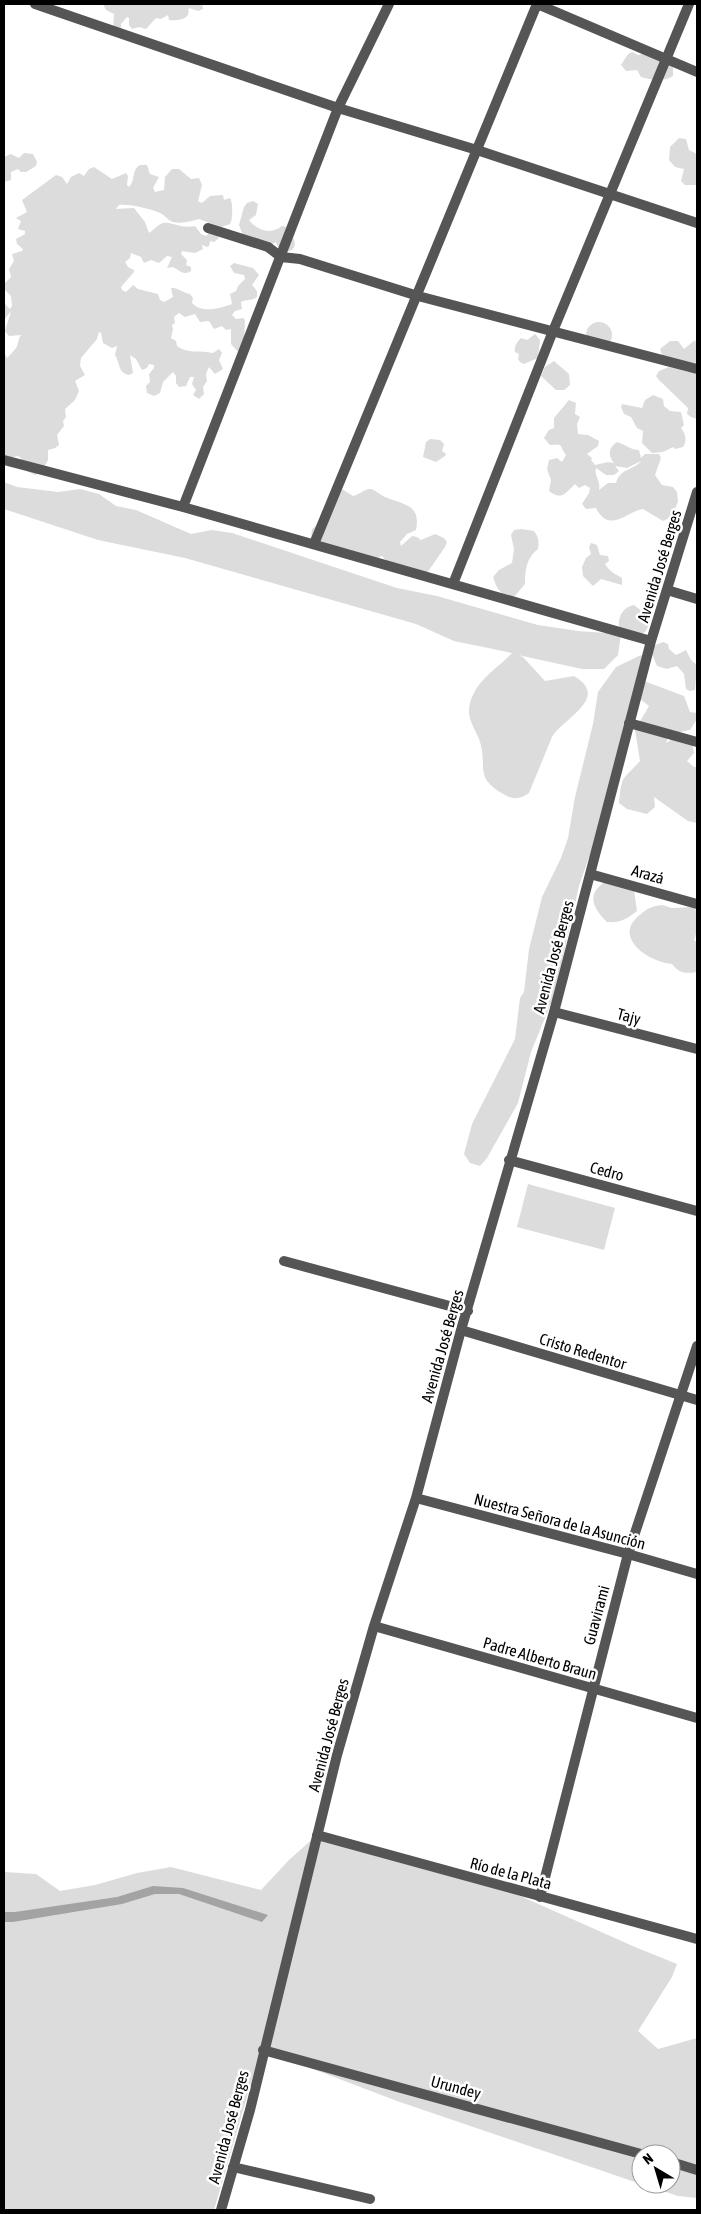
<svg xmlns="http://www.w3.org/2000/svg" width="701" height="2214" font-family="'Asap Condensed',sans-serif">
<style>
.green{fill:#dcdcdc;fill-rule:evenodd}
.water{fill:#a3a3a3}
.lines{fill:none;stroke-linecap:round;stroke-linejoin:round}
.minor{stroke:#555;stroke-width:10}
.labels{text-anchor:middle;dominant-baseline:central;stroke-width:5;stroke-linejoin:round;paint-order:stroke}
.street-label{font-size:16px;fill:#000;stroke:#fff}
</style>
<rect width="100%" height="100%" fill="#fff"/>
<path class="green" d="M103,4H202L203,9L198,11L189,8C188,10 189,12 188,15C185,20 173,21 169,20L168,15L161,19L156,18L146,29L139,27L132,29L129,25V18L127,17L121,24V32L113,29L114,14L106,10Z
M632,52L638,55L643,54L673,66V76C665,82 650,80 641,77L637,70L626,71L621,65L628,54Z
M679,138L686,139L689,150L697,154V185H685L681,181L684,169L675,167L669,160L670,147Z
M24,153L33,154L37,162L36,166L26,172H21L18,169L11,172V180L4,182V157L11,154L19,158Z
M140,165H147L150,174L159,177L153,188L155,192L164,190L165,177L172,169H179L191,179L199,178L202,185L198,201L202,203L210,196L223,195L224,200L230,198C233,203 233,218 230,224L221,227L199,219C191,221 182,224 173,222C167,220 165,215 160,213C150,209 131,204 119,205L116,209L134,208L145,222L149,233C154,230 157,225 163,223C171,221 181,229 195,226L201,234L206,236L209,233L216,234L219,238L214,242L210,241L209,246L207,247L202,245L203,249L195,253L182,251L181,254L187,260L186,265L191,267V271C183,276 179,270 173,267L167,268L172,257L167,256L159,263L151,260L144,263L141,257L131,253L130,258L125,262L128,267L134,270V272L121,287L122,290L126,292L133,285L138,289L158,294L160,300L164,302L173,297L171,288C178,287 183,293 190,294L193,298L192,303C202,314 221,308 232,304L230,294L236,291L238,286L245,279L244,275L234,273L230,266L234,263L253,268L259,275L252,285L257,291V297C252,301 246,299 241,302L242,309L235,311L232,315L236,319L243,318L245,320L244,341L239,353L231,344V329L226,330L222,326L214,329L209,321L200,322L195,314L185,317L179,313L174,317L175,323L172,325L173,329L171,338L176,341L177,346C187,354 201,350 213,353L219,349L222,353L219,360L223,369L215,374L209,367L206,374L207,381L203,387L204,394L199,399L193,395L196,390L192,384L194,377H190L186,386L179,387L176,383V376L173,372L163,382L160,393L154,396L147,393L146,386L150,382L149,374L154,368V365L149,364L147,368L142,370L136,359L130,355L133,373L129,375C118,373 120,363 115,355L117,346L112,348L103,343L101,333L99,332L97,339L81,358L80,366L85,375L75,381L79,391L75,400L65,409L66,417L63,421L64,426L57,435L59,445L55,448L48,450V460L41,473L35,475L23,469L22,459L18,456L4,459V353L7,358C10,355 16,349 17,346C19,341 18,339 21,335L9,336L5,331L11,311L4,320V303L10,309L12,306L11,296L4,289V284L11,277L9,269L14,261L12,254L22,251L23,249L17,244L16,239L25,234V231L18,229L21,221L16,218L27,212L22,200L56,175L62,177L67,184L71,177L79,173L84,176L89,169L94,167L112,179L126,173L128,176L127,185L129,187C136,180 131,170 140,165Z
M253,201L258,204L256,215L249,220C258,231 270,235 282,226L287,227C294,237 301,250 285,252L278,247L276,242L261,250L242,233L239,225L244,207L247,203Z
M586 335a13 13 0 1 1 26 0a13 13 0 1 1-26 0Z
M535,334L540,340L538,358L524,364L520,362L518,359L519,354L515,352C514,346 517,342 521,338L527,340Z
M695,340L697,347V367L660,359L662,355L660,349L670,341H678L684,349Z
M554,361L569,374L570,385L564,390H556L541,376L545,367Z
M669,367L697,374V419L691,417L687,414L688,408L659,380L656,376L659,371Z
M653,395L663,399L664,406L670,411L681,412L684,425L681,428C686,434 687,441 683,447L675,449L673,447L663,452L652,453L642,443L643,431L637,428L631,417L624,414L621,407L622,404L642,408L645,400Z
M569,400L576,403L575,414L580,417L577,424L578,434L588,435L599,441L598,446L587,454L592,458L591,460L595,465L608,462L614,463C608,456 608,448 617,442C625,444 630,450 639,450L641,458L645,454H659L661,458L655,475L662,485L673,487L677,492L678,502L671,517L663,521L643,509C626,512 609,534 596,508L586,509L582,504L589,493L590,488L585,485L579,488L575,484C566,493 561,501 549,491L551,480L547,469L549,460L557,458L562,462L566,455C558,445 566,444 550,445L544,438L549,430L554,428V418ZM641,461C633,471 620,468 616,483H608L599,490C601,481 594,476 596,468L606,475H614L619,471L615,466L627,468Z
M430,439L440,440L444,444L442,451L446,454L445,456L436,462L423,457L426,442Z
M4,482L17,487L58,492L80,489L99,494L116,506L136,510L191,534L212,530L232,533L397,588L437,596L538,625L578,631L620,634C616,621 621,607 634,605L647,615L650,622L646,631L633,641L623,638L621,634L618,655L604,669H582L518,655L523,657L545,681L574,676C611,698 563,718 552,737L529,793C520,799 515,800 505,795C472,777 489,767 479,739C474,727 466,717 470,703C477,679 497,669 512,653L454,641L416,624L185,558L98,540L4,509Z
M342,489L353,496C359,495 365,488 371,489C376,490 380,495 385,497C405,505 421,505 416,530L407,534L400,542L401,546L412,536L417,537L421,540L435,534L444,538L447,542L445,547L427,573L389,564L382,556L373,560L311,539L312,529L319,524Z
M521,529L534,531C539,538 539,541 538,549C526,558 525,571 525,584L515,596L511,598C499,593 497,589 493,577L499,570L512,563L514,549L511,535L514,530Z
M591,543L597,545L600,555L608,556L609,561L605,564C609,571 615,574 622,578V585L601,579L593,586L583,576L582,567L586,558L591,554L589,547Z
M663,642L668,644L669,649L676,655L686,650L691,660L697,665L695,690L690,691L686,689L684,674L677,666L667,669L657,666L651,651L653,646Z
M641,655L645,665L644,681L684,696L690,712L697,713V719L690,730L669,734L666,743L674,738L692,743L694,753L687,761L694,767H697V823L688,821L654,797L655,807L647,814L627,809L619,803C622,774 622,781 640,761L635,730L649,706L640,699L603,829L589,857L579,886L554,996L531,1052L518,1103L487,1158L480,1166L470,1163L464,1154L472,1124L515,1039L520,998L524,992L529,949L542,897L561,858L568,838L575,797L593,724L598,692L616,667Z
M606,881L634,890L637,911C627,919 620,923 607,922C592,907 586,894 606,881Z
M662,905L672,908L694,907C700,916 698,930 694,940L697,943V972C685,974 679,973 672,964C647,962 611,936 641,914C648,908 652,906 662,905Z
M528,1184L615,1208L604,1250L517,1227Z
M317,1835L491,1883L635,1947L677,1964L672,1977L638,2031L658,2049L697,2038V2198L678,2196L642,2184H671V2154H641V2184L397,2101L263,2050L260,2052L214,2210H4V1872L36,1874L60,1891L95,1885L137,1873L171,1867L261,1890L289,1860Z"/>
<path class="water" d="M153,1886L183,1888L268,1915L262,1922L179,1894H155L122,1904L13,1922H4V1912H15L117,1897Z"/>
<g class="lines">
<path class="minor" d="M35,4L338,108L477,150L697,223
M537,4L697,72
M208,228L268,247L281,257L300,259L418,296L697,369
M4,460L183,507L651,641
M183,507L338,108L389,4
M314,544L537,4
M453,584L553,331L689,4
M667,590L697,599
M629,723L697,742
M590,874L697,904
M554,1012L697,1049
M509,1160L697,1211
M284,1261L468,1311
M461,1330L697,1400
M416,1498L628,1554L697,1574
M374,1626L697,1718
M317,1835L697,1939
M540,1897L628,1554L697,1346
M263,2050L641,2154
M671,2162L697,2170
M233,2167L370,2199
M221,2210L250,2110L337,1755L374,1626L416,1498L461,1330L554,1012L651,641L697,492"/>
</g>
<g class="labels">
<g class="street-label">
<text transform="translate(659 566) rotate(-73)">Avenida José Berges</text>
<text transform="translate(648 874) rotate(16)">Arazá</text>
<text transform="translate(553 957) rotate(-75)">Avenida José Berges</text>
<text transform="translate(629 1016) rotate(15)">Tajy</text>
<text transform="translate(607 1171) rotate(15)">Cedro</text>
<text transform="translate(442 1346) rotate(-74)">Avenida José Berges</text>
<text transform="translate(583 1351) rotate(17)">Cristo Redentor</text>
<text transform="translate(560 1521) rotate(15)">Nuestra Señora de la Asunción</text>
<text transform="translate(596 1615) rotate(-75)">Guavirami</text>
<text transform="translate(540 1658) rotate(16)">Padre Alberto Braun</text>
<text transform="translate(328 1735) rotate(-75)">Avenida José Berges</text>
<text transform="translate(511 1873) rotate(15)">Río de la Plata</text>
<text transform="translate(456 2087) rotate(15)">Urundey</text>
<text transform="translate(228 2127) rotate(-75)">Avenida José Berges</text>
</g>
</g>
<rect width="701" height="2214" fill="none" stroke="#000000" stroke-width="10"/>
<g transform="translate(656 2169) rotate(322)"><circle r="24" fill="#ffffff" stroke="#999999"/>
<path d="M0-4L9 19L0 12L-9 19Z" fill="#000000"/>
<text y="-8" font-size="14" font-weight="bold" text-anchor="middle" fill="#000000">N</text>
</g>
</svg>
